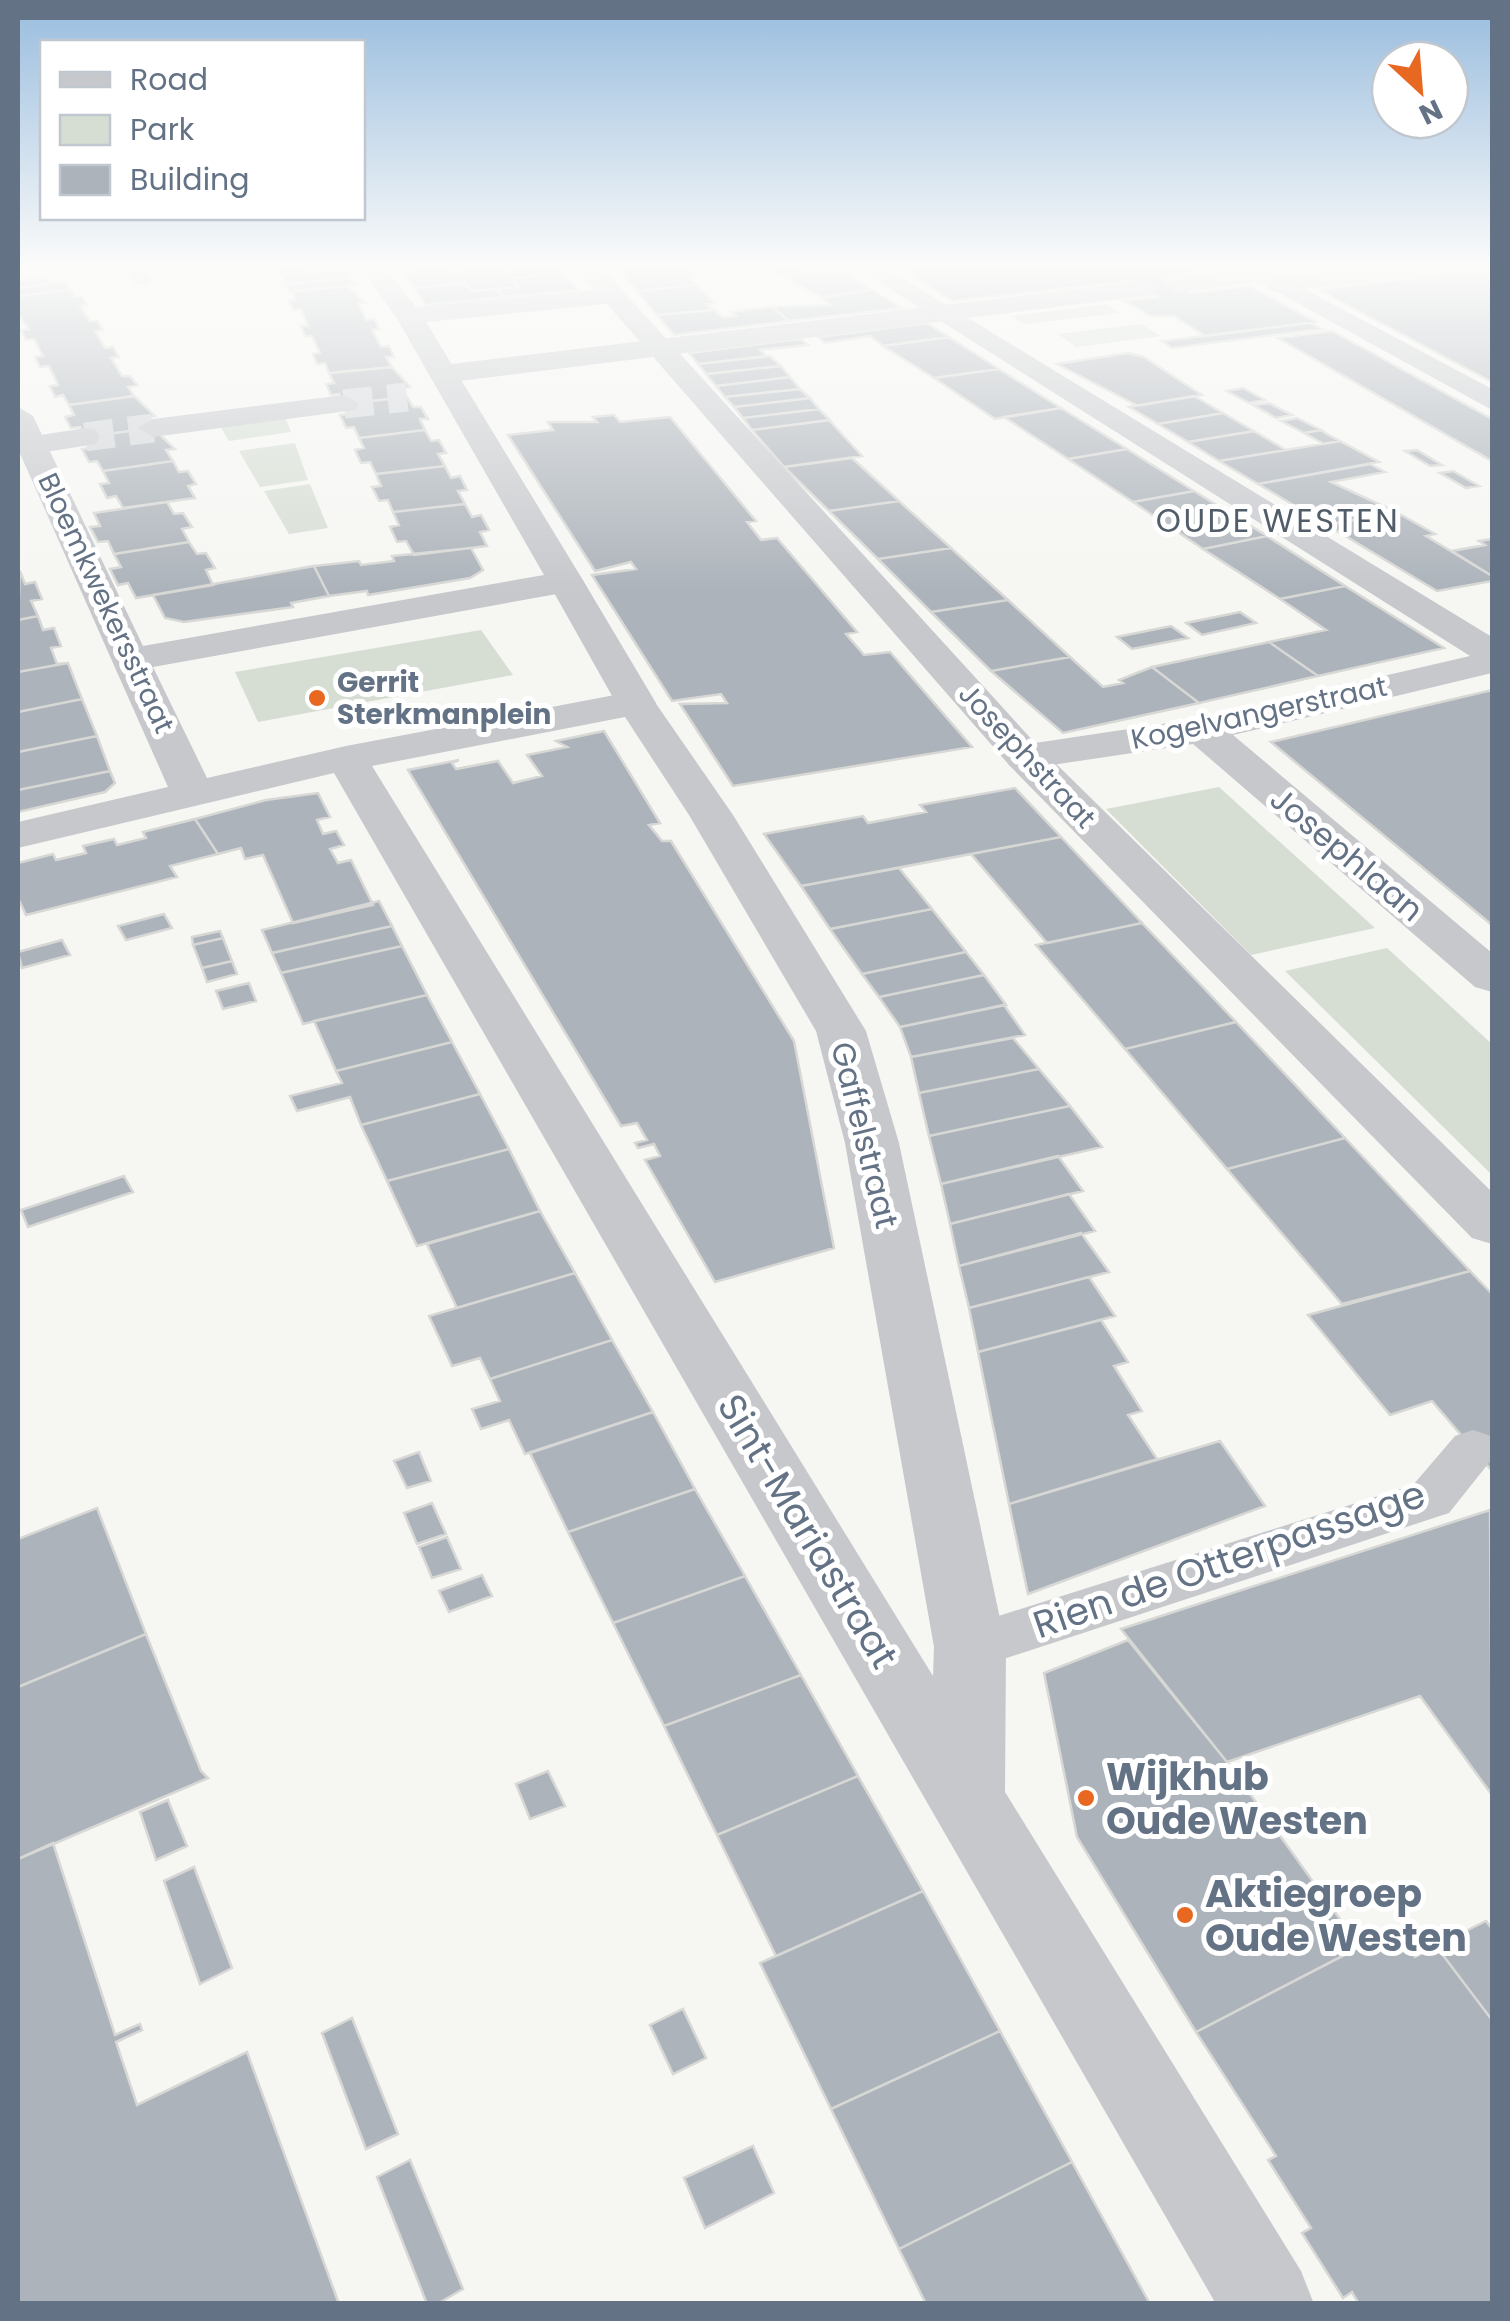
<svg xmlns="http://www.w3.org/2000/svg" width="1510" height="2321" font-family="Poppins,sans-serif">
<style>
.green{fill:#d6ded4}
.building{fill:#acb3ba;stroke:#d7d8d5;stroke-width:2.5}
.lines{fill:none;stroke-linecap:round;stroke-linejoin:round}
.pedestrian-tunnel{stroke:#d2d5d8;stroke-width:29;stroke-dasharray:29 15;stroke-linecap:butt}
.service{fill:#c6c8cc;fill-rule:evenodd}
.pedestrian{fill:#c6c8cc;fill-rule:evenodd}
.minor{fill:#c6c8cc;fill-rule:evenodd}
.poi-dot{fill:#e86721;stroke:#fff;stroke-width:4}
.labels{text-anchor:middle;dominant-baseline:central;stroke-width:10;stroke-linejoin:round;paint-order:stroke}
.far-street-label{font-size:28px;fill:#647285;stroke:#fff}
.far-poi-label{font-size:28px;font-weight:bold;fill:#647285;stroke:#fff;text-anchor:start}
.far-quarter-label{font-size:32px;letter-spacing:2.5px;fill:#525d6a;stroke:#fff}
.street-label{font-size:32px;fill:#647285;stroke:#fff}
.near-street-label{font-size:38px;fill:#647285;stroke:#fff}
.near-poi-label{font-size:38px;font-weight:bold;fill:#647285;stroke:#fff;text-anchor:start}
</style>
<rect width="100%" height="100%" fill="#f6f6f3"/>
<path class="green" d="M1106,304L1120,313L1024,324L1012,316Z
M1141,324L1161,336L1077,347L1058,334Z
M285,416L291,432L229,441L220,426Z
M295,443L308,480L260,487L239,451Z
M310,484L328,528L289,534L264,491Z
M481,630L513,675L258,722L235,672Z
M1219,787L1375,928L1251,955L1106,809Z
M1387,948L1492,1044V1175L1285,971Z"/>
<path class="building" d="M344,265L346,269L281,275L278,268Z
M452,265H501L519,287L471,291Z
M452,265L464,283L414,288L402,270Z
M501,265H557L564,273L512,278Z
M678,265L689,268L698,278L691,279L697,285L637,291L617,268Z
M756,265H830L837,268L781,276Z
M897,265H1211L1219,269L1163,277L1190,293L1249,286L1316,322L1205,336L1174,316H1151L1125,301L1158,297L1131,281L952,301Z
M837,268L872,290L822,297L781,276Z
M346,269L351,278L286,284L281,275Z
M1492,269V382L1321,291L1323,289Z
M564,273L579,290L503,297L497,289L519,287L512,278Z
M47,277L52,283L18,288V280Z
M351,278L356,285L290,292L286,284Z
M65,282L70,290L18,296V288Z
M464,283L471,291L497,289L503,297L426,305L414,288Z
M697,285L714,303L707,304L713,310L657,315L637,291Z
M348,286L365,303H358L366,320L374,319L379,329L372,330L381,347L389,346L394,357H386L392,367L329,373L325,363L317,364L313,354L320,353L312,336H305L301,326H308L301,309L293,310L289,301L296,300L292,291Z
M70,290L75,297L82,296L87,305L80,306L90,321H97L103,330L95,331L105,348L113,347L119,357L111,358L122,376H130L137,385L128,387L134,396L69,405L63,395L55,397L50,386L58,385L49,366L40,367L35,357L43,356L34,339L26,340L21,330L29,329L18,314V296Z
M872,290L902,308L789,321L772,307L831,305L821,298Z
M772,307L789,321L674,335L657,315L714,310L723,318L736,316L731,312Z
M1316,322L1310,323L1322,329L1172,348L1162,341Z
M927,323L949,337L883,346L870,336L825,343L818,337Z
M1332,331L1492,419V461L1278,338Z
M949,337L999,369L934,378L883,346Z
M800,339L808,345L760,350L766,356L698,364L689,353Z
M1128,353L1144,357L1202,395L1129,407L1136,405L1057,364Z
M770,356L781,366L706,374L698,364Z
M781,366L790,377L716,386L706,374Z
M392,367L410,387L402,388L407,397L344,404L339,394L331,395L326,384L334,383L329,373Z
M999,369L1061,408L995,419L934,378Z
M790,377L800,389L725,397L716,386Z
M1243,388L1265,400L1249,403L1227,391Z
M800,389L810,398L734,407L725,397Z
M134,396L155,416L147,418L153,428L85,437L80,427L71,428L65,417L74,415L69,405Z
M1194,396L1223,413L1158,424L1129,407Z
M407,397L413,407H421L428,419H420L425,430L359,438L354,427L346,428L340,415L348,414L344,404Z
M810,398L819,409L743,418L734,407Z
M1269,403L1292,415L1276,418L1253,405Z
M1061,408L1127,449L1068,459L1004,417Z
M819,409L830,420L752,430L743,418Z
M1223,413L1254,431L1188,442L1158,424Z
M614,415L620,422L670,417L756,521L747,522L761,540L777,538L857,632L846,634L864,655L890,652L972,747L733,786L680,704L727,703L721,694L672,701L592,575L636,569L631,562L595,571L508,435L553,430L548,422H597L593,417Z
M1297,418L1321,430L1304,433L1281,421Z
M829,420L862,456L784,467L752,430Z
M153,428L175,449L166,450L173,461L103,471L97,461L89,462L82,449L91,448L85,437Z
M425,430L431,441L439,440L446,453L438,454L445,466L376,474L370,462L361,463L355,450L364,448L359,438Z
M1321,430L1327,434L1340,441L1324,444L1304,433Z
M1254,431L1286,450L1219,461L1188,442Z
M1340,441L1379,462L1258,484L1219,461Z
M1127,449L1194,491L1133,502L1068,459Z
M1417,450L1442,465L1430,466L1405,451Z
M852,458L899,501L829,511L784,467Z
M173,461L179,472L188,471L196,484L188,486L195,498L123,508L116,496L107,498L100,484L109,483L103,471Z
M1370,464L1385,472L1331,482L1396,512L1327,525L1258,484Z
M445,466L451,478L460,476L467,490L458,491L465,504L393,512L388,500L379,501L372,487L381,486L376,474Z
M1453,471L1479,486L1466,488L1440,473Z
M1194,491L1267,536L1203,549L1133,502Z
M899,501L951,548L878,559L829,511Z
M167,502L174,514L183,513L192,527L182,529L189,542L114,554L108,541L98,542L90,527L100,526L94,513Z
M465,504L472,517L481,515L489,530L480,532L487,546L414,555L406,541L397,542L390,527L399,525L393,512Z
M1396,512L1435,534L1426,536L1492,576V581L1437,591L1327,525Z
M1267,536L1345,586L1280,599L1203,549Z
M1492,539V576L1452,551L1485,545L1479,541Z
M189,542L197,554L206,553L215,568L206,570L213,585L136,598L128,583L118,585L110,569L121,567L114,554Z
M471,548L483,570L470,578L368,595L367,591L329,596L314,566L359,561L361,565L394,561L392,556Z
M951,548L1008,600L931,612L878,559Z
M314,566L329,596L291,603L293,607L184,622L165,618L153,595Z
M20,571L25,584L35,582L42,599L31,601L38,616L18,620Z
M1345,586L1444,648L1318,676L1269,642L1326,630L1280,599Z
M1008,600L1070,657L991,671L931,612Z
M1240,612L1256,623L1202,635L1186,623Z
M38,616L43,630L54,628L61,646L51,648L57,664L68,663L18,672V620Z
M1171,626L1188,638L1132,649L1117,637Z
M1269,642L1318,676L1199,703L1152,667Z
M1070,657L1103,687L1123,683L1119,680L1152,667L1199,703L1063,733L991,671Z
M68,663L82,699L18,712V672Z
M1492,690V925L1271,742Z
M82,699L97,736L18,752V712Z
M604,731L660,823L649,825L662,841H671L794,1041L834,1248L715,1282L645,1160L660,1156L654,1144L638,1148L635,1143L647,1140L637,1123L621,1126L408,770L459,760L452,763L456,769L498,761L513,783L542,776L527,755L567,747L556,741Z
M97,736L110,771L18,790V752Z
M110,771L115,783L105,792L18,812V790Z
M1015,788L1061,837L801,886L764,834L863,816L868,823L926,812L920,805Z
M318,793L330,817L317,820L323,834L336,831L344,845L330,849L338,863L351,860L373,905L293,923L263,855L245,859L241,848L218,854L195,819L266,800Z
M195,819L218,854L170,866L177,877L26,915L18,898V863L53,854L56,860L86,853L83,846L114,839L117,845L146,838L143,832Z
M1061,837L1142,923L1047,943L971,854Z
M899,868L932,909L830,929L801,886Z
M379,901L392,926L272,953L262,930Z
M932,909L966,952L862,974L830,929Z
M164,914L172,928L126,940L118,926Z
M1142,923L1236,1022L1125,1049L1036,945Z
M392,926L402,946L281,973L272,953Z
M220,931L223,938L193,945L192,937Z
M223,938L232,961L202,968L193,945Z
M62,940L70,955L22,968L18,952Z
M402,946L427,995L303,1024L281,973Z
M966,952L984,975L879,997L862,974Z
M232,961L237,974L207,982L202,968Z
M984,975L1006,1005L900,1027L879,997Z
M249,983L256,1001L223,1009L216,991Z
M427,995L452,1042L336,1071L314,1021Z
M1004,1005L1025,1035L911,1057L900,1027Z
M1236,1022L1345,1138L1227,1169L1125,1049Z
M1013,1038L1039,1069L919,1093L911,1057Z
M452,1042L480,1094L361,1125L350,1097L297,1111L290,1096L342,1083L336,1071Z
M1039,1069L1070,1106L929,1136L919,1093Z
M480,1094L509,1149L387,1181L361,1125Z
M1070,1106L1102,1147L941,1184L929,1136Z
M1345,1138L1470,1271L1342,1304L1227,1169Z
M509,1149L540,1211L417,1246L387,1181Z
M1058,1156L1083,1191L950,1224L941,1184Z
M124,1176L133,1192L28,1227L21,1210Z
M1069,1194L1095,1231L959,1266L950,1224Z
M540,1211L575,1273L457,1308L427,1244Z
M1081,1233L1109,1272L969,1308L959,1266Z
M1470,1271L1492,1294V1471L1432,1401L1390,1415L1308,1315Z
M575,1273L612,1340L490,1379L480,1358L452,1366L429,1316Z
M1089,1277L1115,1316L978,1352L969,1308Z
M1101,1320L1128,1362L1114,1366L1142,1411L1128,1415L1157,1459L1009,1504L978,1352Z
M612,1340L653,1412L525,1454L509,1420L481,1429L472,1409L500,1401L490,1379Z
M653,1412L695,1489L568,1532L530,1453Z
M1220,1441L1265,1506L1028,1594L1009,1504Z
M419,1452L431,1481L407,1488L394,1461Z
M695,1489L745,1576L613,1623L568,1532Z
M432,1503L446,1534L417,1544L404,1513Z
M97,1508L146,1634L18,1687V1539Z
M1490,1510L1492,1795L1420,1696L1227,1762L1121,1629Z
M447,1537L461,1569L432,1578L419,1547Z
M482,1575L492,1596L449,1612L439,1591Z
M745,1576L801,1675L664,1726L613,1623Z
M146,1634L201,1771L208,1778L18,1859V1687Z
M1128,1640L1227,1762L1360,1947L1196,2032L1077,1837L1044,1673Z
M801,1675L858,1776L717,1835L664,1726Z
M548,1771L565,1806L530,1819L516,1784Z
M858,1776L923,1891L776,1956L717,1835Z
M168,1800L187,1846L156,1860L140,1812Z
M53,1843L115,2035L140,2024L142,2030L116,2042L137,2105L247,2052L339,2304H18V1859Z
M194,1867L232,1968L200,1984L164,1881Z
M923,1891L1000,2031L831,2109L760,1963Z
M1486,1921L1492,1929V2020L1436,1946Z
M1394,1929L1415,1957L1436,1946L1492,2020V2304H1359L1352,2292L1343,2298L1302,2233L1311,2228L1268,2160L1276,2156L1196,2032Z
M683,2009L706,2058L673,2074L650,2025Z
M352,2018L398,2134L366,2149L322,2033Z
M1000,2031L1072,2162L899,2249L831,2109Z
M753,2146L774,2193L705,2228L684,2178Z
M410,2160L463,2289L437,2304H427L377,2177Z
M1072,2162L1150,2304H926L899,2249Z"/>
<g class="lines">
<path class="pedestrian-tunnel" d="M344,404L407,397
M85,437L153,428"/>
<path class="service" d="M126,265H145L152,280L149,284H135Z
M1473,1430L1491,1436L1492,1459L1449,1513L970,1670L951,1663L943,1647L951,1631L1413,1485L1455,1436Z"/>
<path class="pedestrian" d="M1382,265H1461L1448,273L1276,292L1267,289L1265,281L1176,293L1163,285L1176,277L1260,267L1269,270L1271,277Z
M1144,281L1153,283L1157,289L1153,295L443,383L429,374L443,365Z
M344,395L359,404L355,410L153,437L138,428L153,419Z
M85,428L96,430L100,437L96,444L33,454L18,445L22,438Z
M566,571L579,574L584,582L656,703L650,711H622L616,703L548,582L553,574Z
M1025,745L1040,748L1492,1192V1244L1472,1238L1010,766L1004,757L1010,748Z"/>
<path class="minor" d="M358,265H384L416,307L594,290L573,265H599L1035,743L1202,718L1470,656L852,265H881L1492,637V673L1233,735L1492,953V992L1475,987L1193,744L1025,769L1010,766L607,304L426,322L584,582L579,590L153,667L207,778L346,746L636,691L650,695L733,815L866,1031L899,1143L1006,1647L1005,1792L1301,2271L1314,2304H1216L334,773L18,848V822L168,787L18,449V407L33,416L143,646L544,575L396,317ZM625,717L689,815L816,1031L845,1143L934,1647L933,1676L372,766Z
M1228,265H1259L1492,389V410Z"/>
</g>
<linearGradient id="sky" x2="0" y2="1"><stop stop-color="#98bcde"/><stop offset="0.45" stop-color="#fbfbfa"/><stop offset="1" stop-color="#fbfbfa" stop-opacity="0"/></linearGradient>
<rect width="1510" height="590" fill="url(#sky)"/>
<g class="poi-dot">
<circle cx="317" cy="698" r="10"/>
<circle cx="1086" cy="1798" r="10"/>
<circle cx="1185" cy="1915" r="10"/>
</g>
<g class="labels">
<g class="far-street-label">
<text transform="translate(106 603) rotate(65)">Bloemkwekersstraat</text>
<text transform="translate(1259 713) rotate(-12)">Kogelvangerstraat</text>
<text transform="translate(1027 756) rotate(47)">Josephstraat</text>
</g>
<g class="far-poi-label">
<text x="337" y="682">Gerrit<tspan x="337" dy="32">Sterkmanplein</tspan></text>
</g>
<g class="far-quarter-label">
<text x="1278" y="520">OUDE WESTEN</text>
</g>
<g class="street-label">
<text transform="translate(1347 854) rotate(40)">Josephlaan</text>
<text transform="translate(865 1135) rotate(76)">Gaffelstraat</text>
</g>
<g class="near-street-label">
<text transform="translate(808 1531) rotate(59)">Sint-Mariastraat</text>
<text transform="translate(1229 1559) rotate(-19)">Rien de Otterpassage</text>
</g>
<g class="near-poi-label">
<text x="1106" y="1776">Wijkhub<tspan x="1106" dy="44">Oude Westen</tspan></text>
<text x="1205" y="1893">Aktiegroep<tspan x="1205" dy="44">Oude Westen</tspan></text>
</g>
</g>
<rect width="1510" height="2321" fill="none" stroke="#647285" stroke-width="40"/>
<rect x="40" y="40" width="325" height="180" fill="#ffffff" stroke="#c1c7ce" stroke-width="2.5"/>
<rect x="60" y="72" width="50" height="15" fill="#c6c8cc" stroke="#c1c7ce" stroke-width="2.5"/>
<text x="130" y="90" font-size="30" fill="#647285">Road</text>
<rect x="60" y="115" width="50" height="30" fill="#d6ded4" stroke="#c1c7ce" stroke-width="2.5"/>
<text x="130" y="140" font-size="30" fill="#647285">Park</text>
<rect x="60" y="165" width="50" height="30" fill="#acb3ba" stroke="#c1c7ce" stroke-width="2.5"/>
<text x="130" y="190" font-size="30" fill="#647285">Building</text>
<g transform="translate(1420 90) rotate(154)"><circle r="48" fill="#ffffff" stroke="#c1c7ce" stroke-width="2.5"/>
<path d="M0-8L18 38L0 25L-18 38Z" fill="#e86721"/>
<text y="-15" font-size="28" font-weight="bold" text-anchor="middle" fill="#647285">N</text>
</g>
</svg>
